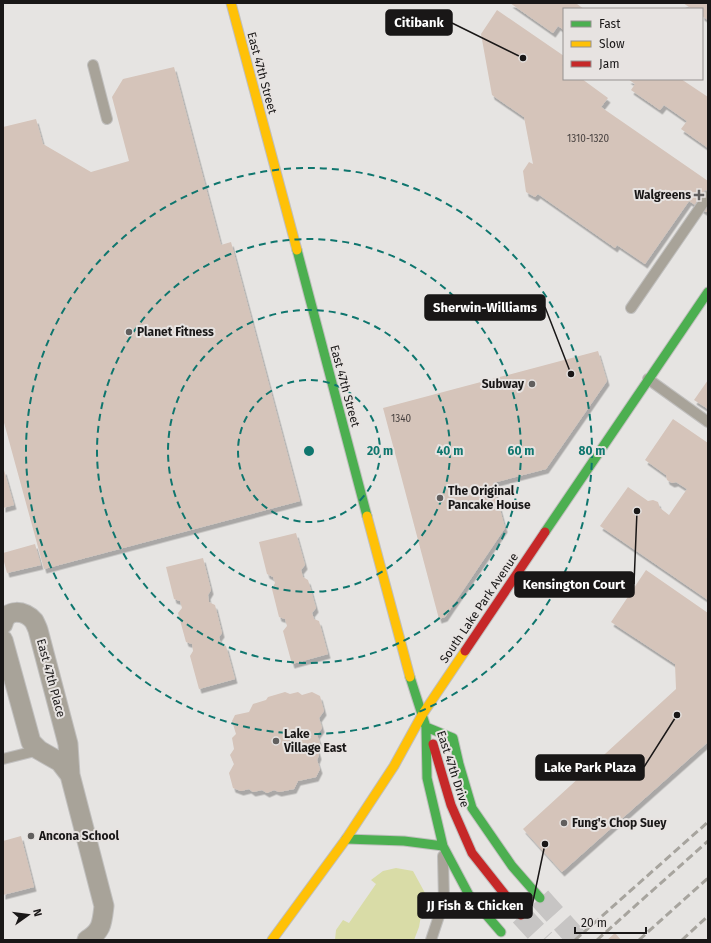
<svg xmlns="http://www.w3.org/2000/svg" width="711" height="943" font-family="'Fira Sans',sans-serif">
<style>
.green{fill:#d9dca7}
.building{fill:#d5c4ba;filter:url(#shadow)}
.lines{fill:none;stroke-linecap:round;stroke-linejoin:round}
.secondary-tunnel{stroke:#c7c5c4;stroke-width:22;stroke-dasharray:22 11;stroke-linecap:butt}
.lane-casing{stroke:#c0bfbe;stroke-width:12}
.street-casing{stroke:#c0bfbe;stroke-width:21}
.fast-casing{stroke:#c0bfbe;stroke-width:11}
.slow-casing{stroke:#c0bfbe;stroke-width:11}
.jam-casing{stroke:#c0bfbe;stroke-width:11}
.lane{stroke:#a8a399;stroke-width:10}
.street{stroke:#a8a399;stroke-width:19}
.fast{stroke:#4caf50;stroke-width:9}
.slow{stroke:#ffc107;stroke-width:9}
.jam{stroke:#c62828;stroke-width:9}
.rail{stroke:#a7a49e;stroke-width:3;stroke-dasharray:8 4;stroke-linecap:butt}
.ring{fill:none;stroke:#0f766e;stroke-width:2;stroke-dasharray:7 5}
.poi-dot{fill:#615f5e;stroke:#e7e3e1;stroke-width:1.5}
.labels{text-anchor:middle;dominant-baseline:central;stroke-width:4;stroke-linejoin:round;paint-order:stroke}
.number-label{font-size:10px;fill:#484240}
.street-label{font-size:12px;fill:#191717;stroke:#e7e3e1}
.poi-label{font-size:12px;font-weight:bold;fill:#191717;stroke:#e7e3e1;text-anchor:start}
.centre{fill:#0f766e;stroke:#e7e3e1;stroke-width:2}
.ring-label{font-size:12px;text-anchor:middle;font-weight:bold;fill:#0f766e;stroke:#e7e3e1;stroke-width:4;stroke-linejoin:round;paint-order:stroke}
.leader{fill:none;stroke:#191717;stroke-width:1.5}
.callout-dot{fill:#191717;stroke:#e7e3e1;stroke-width:1.5}
.callout{fill:#191717;stroke:#191717;stroke-width:1.5}
.callout-label{font-size:13px;text-anchor:middle;font-weight:bold;fill:#fff}
</style>
<defs>
<filter id="shadow"><feDropShadow dx="2.5" dy="4.5" stdDeviation="0" flood-color="#0004"/></filter>
</defs>
<rect width="100%" height="100%" fill="#e6e4e2"/>
<path class="green" d="M396,868L413,871L425,893L419,927L414,940H335L336,930L343,920L349,923L376,884L371,880L383,871Z"/>
<path class="building" d="M510,3H578L577,4L584,9H564V30L558,26L553,33Z
M683,3H708V20L702,16V9H692Z
M497,10L564,56V63L562,65L564,67V79H582L608,98L601,107L708,181V210L706,212L689,201L645,264L617,245L615,248L538,194L535,197L526,192L523,171L529,162L533,164L524,117L492,95L481,34Z
M174,67L221,245L231,242L300,501L44,569L3,419V127L36,119L43,144L91,172L129,161L112,97L123,79Z
M628,79H681L708,97V148L681,129L687,121L664,105L660,110L631,90L635,84Z
M598,351L607,381L546,469L493,483L505,528L445,617L439,619L383,408Z
M708,380V409L694,400Z
M673,419L708,443V537L706,539L708,541V600L600,526L628,487L648,501L653,500L658,502L660,508L669,515L687,489L676,482L672,483L667,480L666,475L645,460Z
M3,470H4L14,505L3,508Z
M296,533L305,565L301,570L303,577L308,580L316,608L312,613L314,619L319,621L328,654L292,664L283,631L287,626L285,619L279,617L272,589L275,583L273,577L267,574L259,542Z
M35,544L41,565L7,573L3,558V553Z
M203,558L211,590L208,595L209,602L215,605L222,633L219,637L221,644L226,646L235,679L199,689L190,656L193,651L192,644L186,642L178,613L182,608L180,601L174,599L166,567Z
M646,570L708,613V742L562,872L523,829L676,689L675,664L611,622Z
M285,692L290,694L298,692L302,695L312,692L320,696L324,711L319,718L322,728L317,735L320,743L317,748L319,755L317,760L320,769L316,777L298,781L294,789L279,792L274,790L267,793L262,790L253,792L249,789L241,791L233,788L229,773L234,764L230,755L234,749L232,738L236,734L232,721L235,715L249,712L253,704L266,700L268,697Z
M21,836L34,887L3,895V841Z
M615,933L621,940H607Z"/>
<g class="lines">
<path class="secondary-tunnel" d="M540,898L578,940
M521,915L544,940"/>
<g class="lane-casing">
<path id="lane" d="M93,65L107,119
M631,308L708,196
M648,379L708,422
M3,759L39,750
M431,940L444,901L443,856"/>
</g>
<g class="street-casing">
<path id="street" d="M3,624C6,608 25,610 34,621C35,623 37,627 38,630L68,744L70,775L104,906C102,923 102,931 87,940
M3,640L31,742L39,750L60,762L70,775"/>
</g>
<g class="fast-casing">
<path id="fast" d="M297,250L367,516
M545,532L708,292
M410,677L426,727L427,778L443,846L469,895L501,932
M426,727L453,738L459,764L472,808L512,866L540,898
M346,839L404,841L443,846"/>
</g>
<g class="slow-casing">
<path id="slow" d="M231,3L297,250
M367,516L410,677
M272,940L346,839L394,766L422,715L465,651"/>
</g>
<g class="jam-casing">
<path id="jam" d="M465,651L545,532
M433,744L451,805L472,853L521,915"/>
</g>
<use href="#lane" class="lane"/>
<use href="#street" class="street"/>
<use href="#fast" class="fast"/>
<use href="#slow" class="slow"/>
<use href="#jam" class="jam"/>
<path class="rail" d="M575,940L708,822
M597,940L708,841
M639,940L708,878
M682,940L708,916"/>
</g>
<g class="ring">
<circle cx="309" cy="451" r="71"/>
<circle cx="309" cy="451" r="141"/>
<circle cx="309" cy="451" r="212"/>
<circle cx="309" cy="451" r="283"/>
</g>
<g class="poi-dot">
<path d="M697 189h4v4h4v4h-4v4h-4v-4h-4v-4h4z"/>
<circle cx="129" cy="332" r="4"/>
<circle cx="532" cy="384" r="4"/>
<circle cx="440" cy="498" r="4"/>
<circle cx="276" cy="741" r="4"/>
<circle cx="564" cy="823" r="4"/>
<circle cx="31" cy="836" r="4"/>
</g>
<g class="labels">
<g class="number-label">
<text x="588" y="139">1310-1320</text>
<text x="401" y="419">1340</text>
</g>
<g class="street-label">
<text transform="translate(262 73) rotate(75)">East 47th Street</text>
<text transform="translate(345 386) rotate(75)">East 47th Street</text>
<text transform="translate(479 608) rotate(-56)">South Lake Park Avenue</text>
<text transform="translate(51 678) rotate(75)">East 47th Place</text>
<text transform="translate(453 769) rotate(72)">East 47th Drive</text>
</g>
<g class="poi-label">
<text x="691" y="195" text-anchor="end">Walgreens</text>
<text x="137" y="332">Planet Fitness</text>
<text x="524" y="384" text-anchor="end">Subway</text>
<text x="448" y="491">The Original<tspan x="448" dy="14">Pancake House</tspan></text>
<text x="284" y="734">Lake<tspan x="284" dy="14">Village East</tspan></text>
<text x="572" y="823">Fung's Chop Suey</text>
<text x="39" y="836">Ancona School</text>
</g>
</g>
<circle cx="309" cy="451" r="6" class="centre"/>
<g class="ring-label">
<text x="380" y="455">20 m</text>
<text x="450" y="455">40 m</text>
<text x="521" y="455">60 m</text>
<text x="592" y="455">80 m</text>
</g>
<path class="leader" d="M523 58L452 23M571 374L545 307M637 511L634 584M677 715L644 767M545 844L532 906"/>
<g class="callout-dot">
<circle cx="523" cy="58" r="4"/>
<circle cx="571" cy="374" r="4"/>
<circle cx="637" cy="511" r="4"/>
<circle cx="677" cy="715" r="4"/>
<circle cx="545" cy="844" r="4"/>
</g>
<g class="callout">
<rect x="386" y="10" width="66" height="25" rx="4"/>
<rect x="425" y="295" width="120" height="25" rx="4"/>
<rect x="515" y="572" width="119" height="25" rx="4"/>
<rect x="536" y="755" width="108" height="25" rx="4"/>
<rect x="418" y="893" width="114" height="25" rx="4"/>
</g>
<g class="callout-label">
<text x="419" y="27">Citibank</text>
<text x="485" y="312">Sherwin-Williams</text>
<text x="574" y="589">Kensington Court</text>
<text x="590" y="772">Lake Park Plaza</text>
<text x="475" y="910">JJ Fish &amp; Chicken</text>
</g>
<rect width="711" height="943" fill="none" stroke="#191717" stroke-width="8"/>
<rect x="563" y="8" width="140" height="72" fill="#e7e3e1" stroke="#959190"/>
<rect x="571" y="21" width="20" height="6" fill="#4caf50" stroke="#959190"/>
<text x="599" y="28" font-size="12" fill="#191717">Fast</text>
<rect x="571" y="41" width="20" height="6" fill="#ffc107" stroke="#959190"/>
<text x="599" y="48" font-size="12" fill="#191717">Slow</text>
<rect x="571" y="61" width="20" height="6" fill="#c62828" stroke="#959190"/>
<text x="599" y="68" font-size="12" fill="#191717">Jam</text>
<g transform="translate(28 915) rotate(76)" stroke="#e7e3e1" stroke-width="3" paint-order="stroke">
<path d="M0-3L7 15L0 10L-7 15Z" fill="#191717"/>
<text y="-6" font-size="11" font-weight="bold" text-anchor="middle" fill="#191717">N</text>
</g>
<path d="M575 927v6h71v-6" fill="none" stroke="#191717" stroke-width="2"/>
<text x="581" y="927" font-size="12" fill="#191717" stroke="#e7e3e1" stroke-width="3" paint-order="stroke">20 m</text>
</svg>
